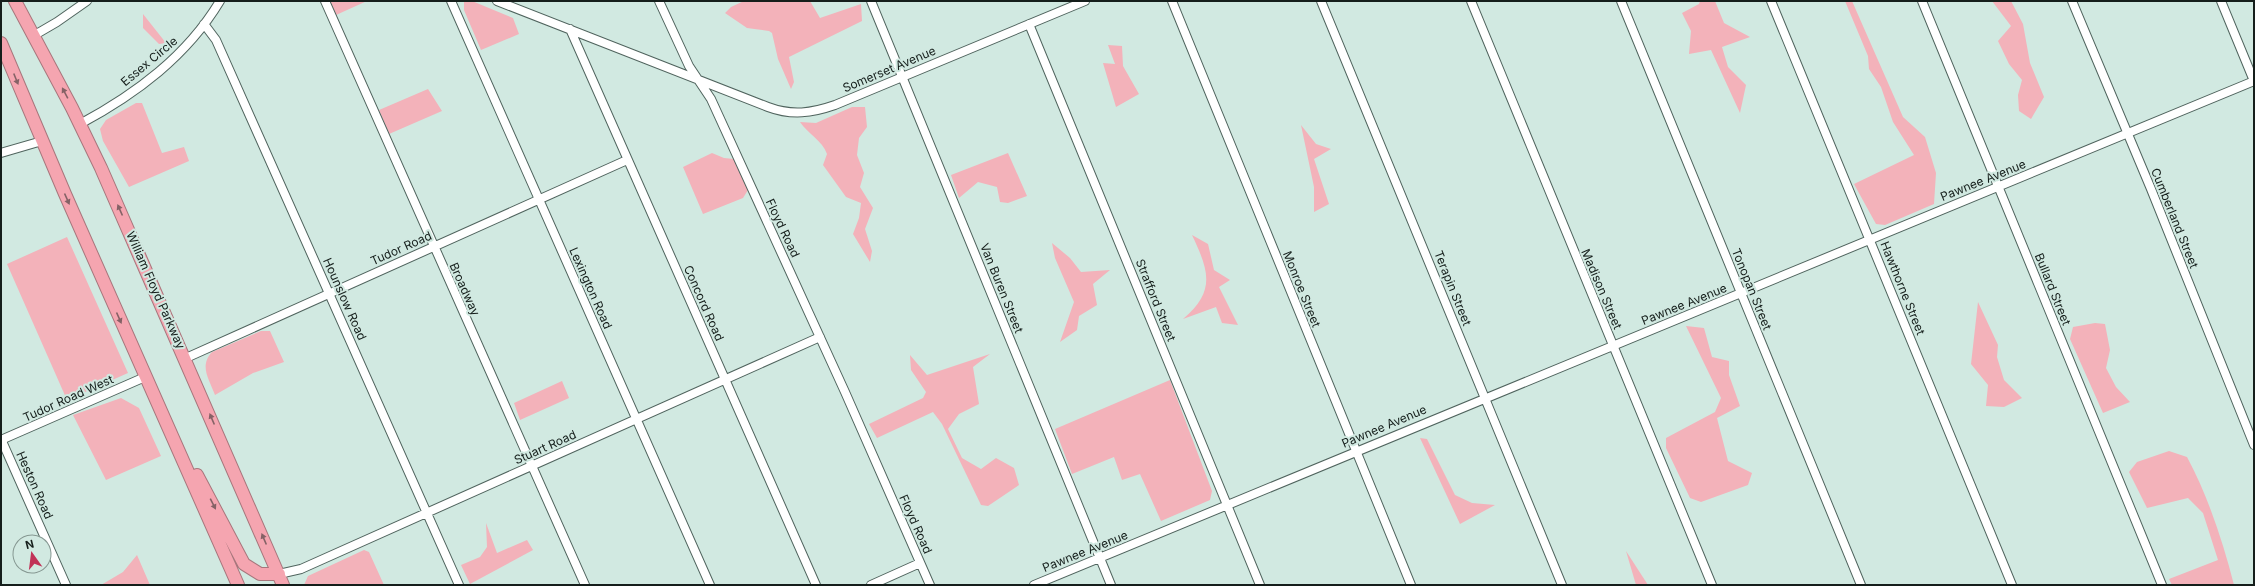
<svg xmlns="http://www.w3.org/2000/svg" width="2255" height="586" font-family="Inter,sans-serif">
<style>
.green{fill:#f3b2ba}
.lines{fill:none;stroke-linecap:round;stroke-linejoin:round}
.minor-casing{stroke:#50645e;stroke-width:10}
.highway-casing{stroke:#a7767c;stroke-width:14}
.minor{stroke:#fff;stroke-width:8}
.highway{stroke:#f5a5b0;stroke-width:12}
.oneway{fill:#856266}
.labels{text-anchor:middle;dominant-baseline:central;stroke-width:4;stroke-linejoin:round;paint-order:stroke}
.street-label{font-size:12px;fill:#151e1b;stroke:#d1e9e1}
</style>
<rect width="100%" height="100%" fill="#d1e9e1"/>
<path class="green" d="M330,1H367L336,15Z
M464,1H472L513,18L519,34L481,50L464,10Z
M744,1H810L820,18L861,4L862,21L789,57L794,82L791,89L778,59L772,33L769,31L747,28L725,13L731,7Z
M1700,1H1715L1724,23L1750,37L1722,47L1728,67L1746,85L1740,113L1711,50L1689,54L1691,31L1682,13L1699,4Z
M1845,1H1852L1903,117L1925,137L1936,173L1934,204L1885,225L1876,224L1854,184L1914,155L1893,122L1881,87L1869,69L1868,56Z
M1992,1H2011L2023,24L2030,63L2044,97L2031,119L2019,111L2018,95L2022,80L2009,64L1998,41L2011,26Z
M143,14L166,43L159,44L143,28Z
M1108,45L1122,46L1123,66L1139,94L1116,107L1103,63L1115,64Z
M428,89L442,111L389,134L379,110Z
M136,103H142L162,153L184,147L189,161L129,187L103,141L100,129L106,120Z
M852,107H865L867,127L859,138L857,155L864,173L860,187L873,208L865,229L872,251L870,262L853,234L859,218L861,203L846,197L823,165L827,154C822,140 808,134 800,122L816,123Z
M1301,125L1316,144L1331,149L1314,159L1329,204L1314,212V187Z
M712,153L724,158L734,159L748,190L743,198L703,214L683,167Z
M1008,153L1027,196L1008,203L1000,202L997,187L978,182L959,198L951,175Z
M1192,235L1208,244L1214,270L1230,280L1219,287L1238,325L1222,323L1216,307L1183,319C1216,291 1209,271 1192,235Z
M67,237L128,373L67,400L7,264Z
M1052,243L1070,258L1081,272L1110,270L1093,284L1097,305L1079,316L1077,330L1060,342L1074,302L1055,258Z
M1978,302L1998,345L1997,357L2004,380L2022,398L2004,407L1986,406L1988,385L1971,364Z
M2095,323L2105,324L2110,350L2106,368L2116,387L2130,402L2103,413L2070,339L2073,327Z
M1686,326L1704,328L1712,357L1729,361V375L1740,406L1717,418L1728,461L1752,473L1748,485L1701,502L1690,498L1666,448V438L1715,412L1721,398Z
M261,331H270L284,362L253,373L215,395C209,379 199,366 212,352Z
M990,354L973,367L979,404L959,414L948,429L962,458L981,469L996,458L1014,468L1019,485L988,506L981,505L942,424L933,412L877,438L869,424L923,398L926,392L911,370L910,355L927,375Z
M1170,380L1212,491L1210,500L1161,521L1140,474L1122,480L1114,457L1072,474L1055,429Z
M562,381L569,398L520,420L514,403Z
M121,398L139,408L161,456L106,480L73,415Z
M1420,438L1427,439L1455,495L1472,503L1495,505L1460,524Z
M2169,451L2187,457C2208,496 2223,542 2234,585H2172L2169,579L2218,560L2203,513L2188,498L2147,508L2129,472L2137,462Z
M486,523L497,553L527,540L533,550L470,584L461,565L480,557L487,547Z
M364,550L369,552L384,585H304L308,576Z
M1626,551L1648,585H1636Z
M137,555L150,585H101L123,572Z"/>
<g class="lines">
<g class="minor-casing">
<path id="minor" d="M325,1L585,585
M451,1L710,585
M497,1L768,107C792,116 812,113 835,105L1085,1
M659,1L689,66L711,99L845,392L930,585
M871,1L1111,585
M1172,1L1411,585
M1321,1L1562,585
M1471,1L1712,585
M1621,1L1861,585
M1771,1L2012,585
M1922,1L2162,585
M2072,1L2151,189L2254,445
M2221,1L2254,81
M204,24L216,40L459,585
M1029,24L1260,585
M570,29L816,585
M33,36L57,22L87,1
M80,124C136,94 187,56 220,1
M1,153L42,141
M186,358L627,160
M1,439L66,585
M1,440L145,377
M279,574L301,569L820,337
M871,585L920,563
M1034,585L2254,81"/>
</g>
<g class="highway-casing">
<path id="highway" d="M15,1L72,108L101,168L283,585
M1,43L65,194L238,585
M197,475L244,564L260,574H279"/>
</g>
<use href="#minor" class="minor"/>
<use href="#highway" class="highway"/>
</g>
<defs><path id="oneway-solid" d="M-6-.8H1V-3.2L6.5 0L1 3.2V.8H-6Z"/></defs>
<g class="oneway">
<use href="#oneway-solid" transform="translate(16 79) rotate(68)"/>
<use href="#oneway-solid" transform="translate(65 93) rotate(-118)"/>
<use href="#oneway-solid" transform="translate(67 199) rotate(66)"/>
<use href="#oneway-solid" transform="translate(120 210) rotate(-114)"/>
<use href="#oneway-solid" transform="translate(119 318) rotate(66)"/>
<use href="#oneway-solid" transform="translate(212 419) rotate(-113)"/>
<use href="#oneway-solid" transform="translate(213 504) rotate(63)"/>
<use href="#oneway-solid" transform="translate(264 539) rotate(-113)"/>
</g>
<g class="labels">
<g class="street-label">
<text transform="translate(149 61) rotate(-40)">Essex Circle</text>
<text transform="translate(889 69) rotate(-23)">Somerset Avenue</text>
<text transform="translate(1983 180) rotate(-22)">Pawnee Avenue</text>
<text transform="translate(2175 218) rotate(68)">Cumberland Street</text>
<text transform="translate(783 228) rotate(65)">Floyd Road</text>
<text transform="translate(401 248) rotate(-24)">Tudor Road</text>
<text transform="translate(591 288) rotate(66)">Lexington Road</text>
<text transform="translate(1002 288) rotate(68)">Van Buren Street</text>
<text transform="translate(1453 288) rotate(68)">Terapin Street</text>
<text transform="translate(1903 288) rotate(68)">Hawthorne Street</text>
<text transform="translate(465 289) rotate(66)">Broadway</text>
<text transform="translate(1302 289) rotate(68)">Monroe Street</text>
<text transform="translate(1602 289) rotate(67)">Madison Street</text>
<text transform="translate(1752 289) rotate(68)">Tonopan Street</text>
<text transform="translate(2053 289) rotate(68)">Bullard Street</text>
<text transform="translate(156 290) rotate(66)">William Floyd Parkway</text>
<text transform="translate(345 299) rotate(66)">Hounslow Road</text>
<text transform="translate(1156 300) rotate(68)">Strafford Street</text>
<text transform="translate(704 303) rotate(66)">Concord Road</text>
<text transform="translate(1684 304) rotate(-22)">Pawnee Avenue</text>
<text transform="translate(68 398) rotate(-24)">Tudor Road West</text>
<text transform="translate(1384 426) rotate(-23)">Pawnee Avenue</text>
<text transform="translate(545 447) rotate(-24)">Stuart Road</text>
<text transform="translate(35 485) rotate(66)">Heston Road</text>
<text transform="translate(916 524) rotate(66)">Floyd Road</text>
<text transform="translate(1085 551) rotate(-22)">Pawnee Avenue</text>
</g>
</g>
<rect width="2255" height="586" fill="none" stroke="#151e1b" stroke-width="4"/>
<g transform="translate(32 554) rotate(346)"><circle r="19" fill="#d1e9e1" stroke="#869892"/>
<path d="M0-3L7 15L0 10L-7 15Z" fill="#c13257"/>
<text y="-6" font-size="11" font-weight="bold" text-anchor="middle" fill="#151e1b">N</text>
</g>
</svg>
